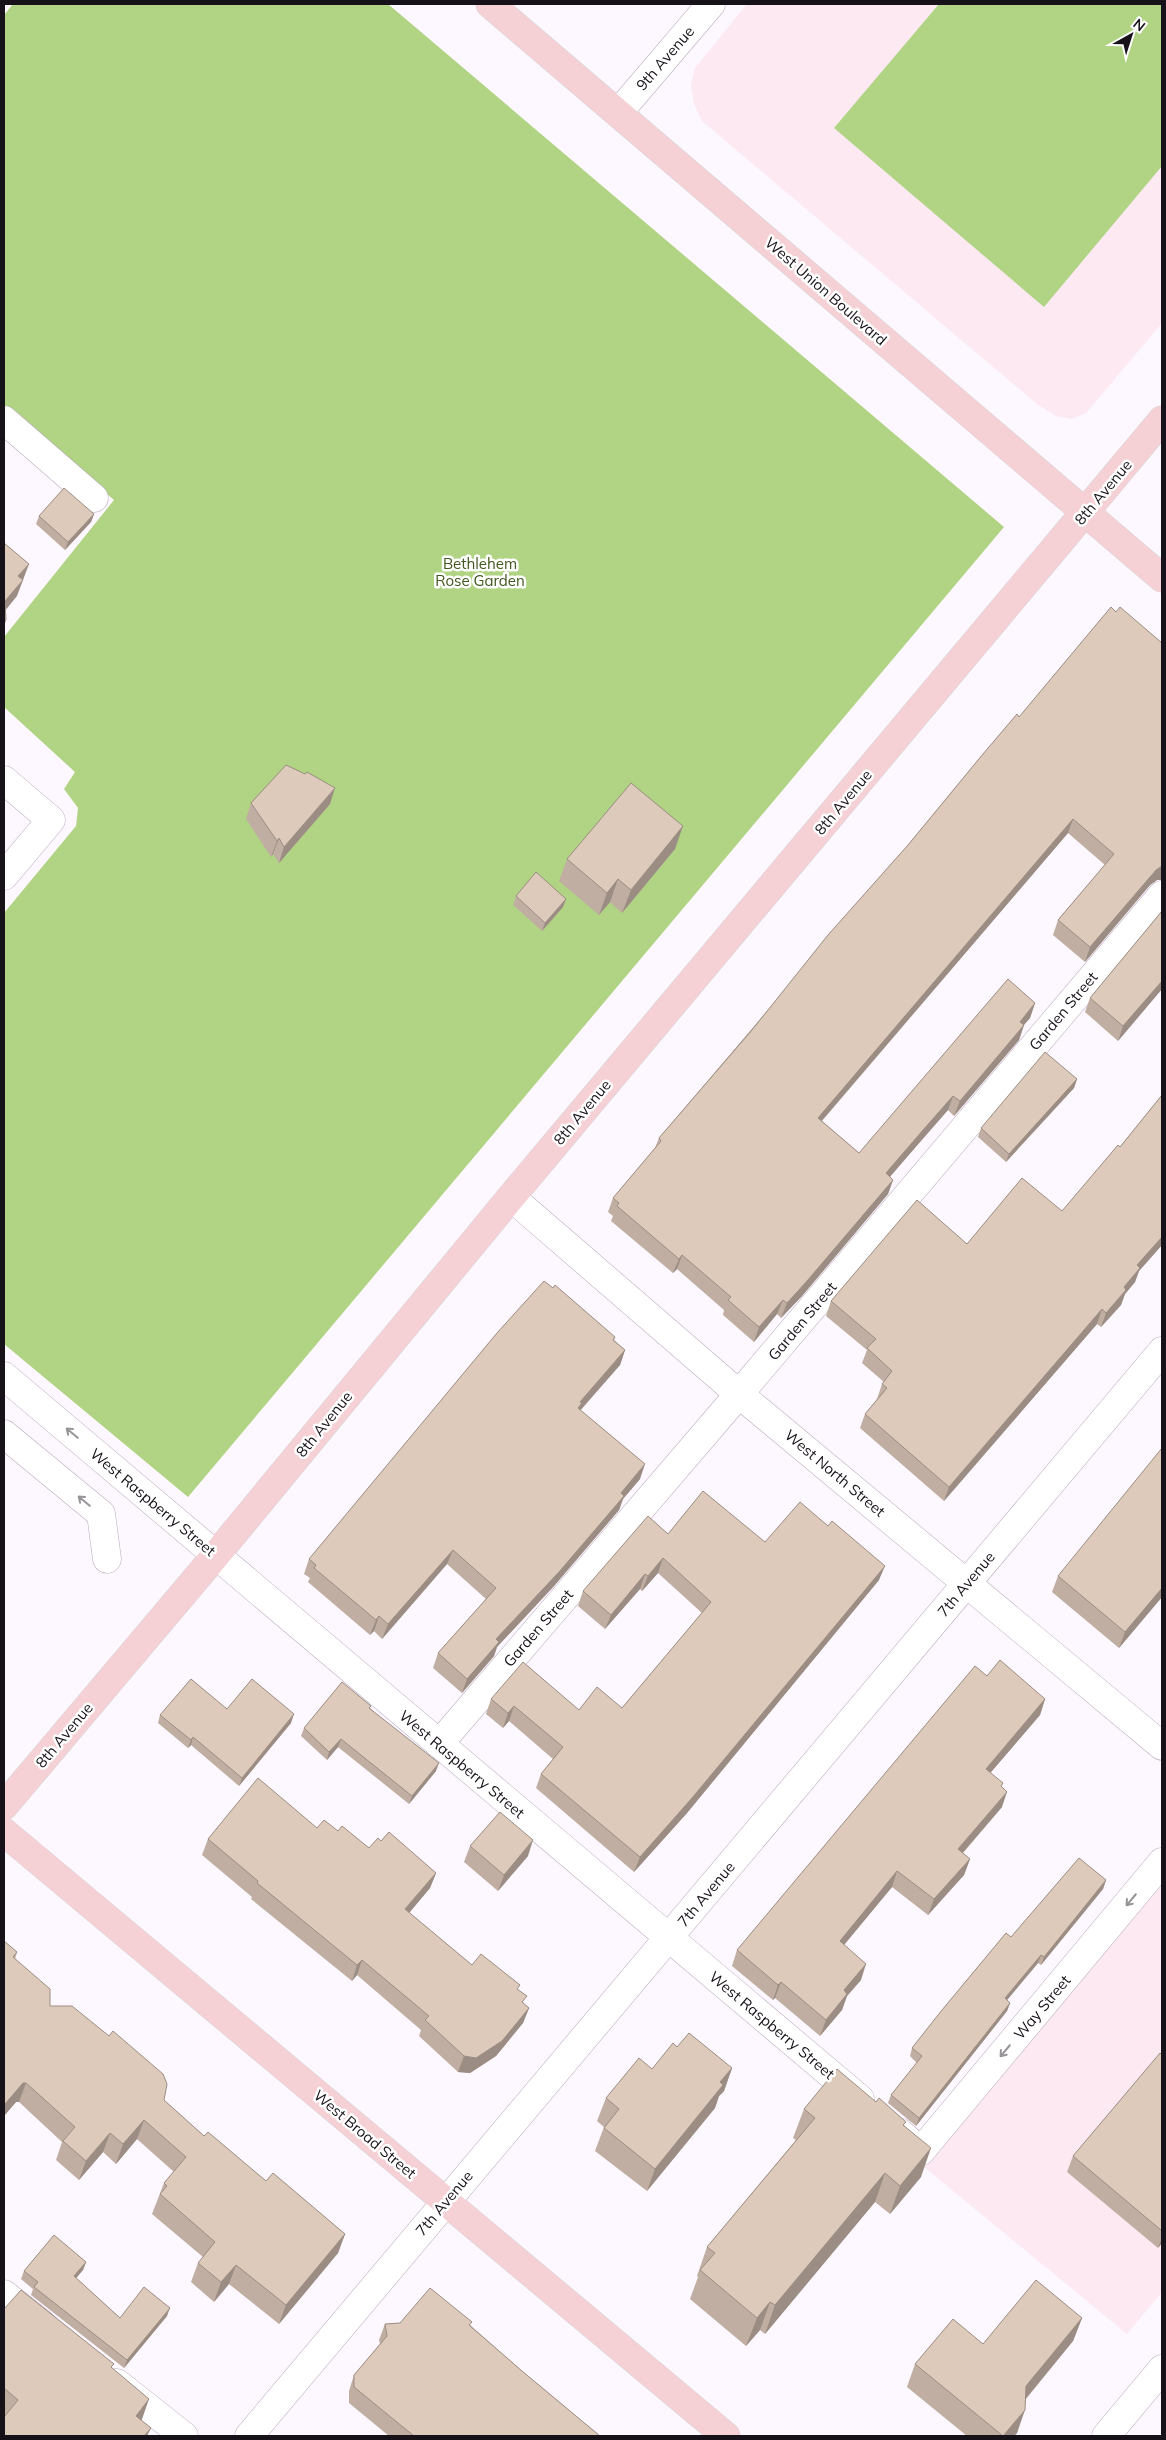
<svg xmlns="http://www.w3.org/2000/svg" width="1166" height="2440" font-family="Mulish,sans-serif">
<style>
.education{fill:#fce9f2}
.green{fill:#b0d483}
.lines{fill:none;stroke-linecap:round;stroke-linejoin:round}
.minor-casing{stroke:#b9aabd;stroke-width:29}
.major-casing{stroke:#d5d4d6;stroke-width:29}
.minor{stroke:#fff;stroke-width:28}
.major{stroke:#f5d1d6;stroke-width:28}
.wall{fill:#bfaea1}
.shaded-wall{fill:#9b8d83}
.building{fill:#decabb;stroke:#9b8d83}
.oneway{stroke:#979498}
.labels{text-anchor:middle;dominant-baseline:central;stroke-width:5;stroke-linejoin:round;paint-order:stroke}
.street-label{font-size:15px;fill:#171219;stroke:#fff}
.park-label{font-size:15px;fill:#41581e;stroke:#fff}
</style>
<rect width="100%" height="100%" fill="#fdf7ff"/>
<path class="education" d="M747,4H1162V323L1086,413L1072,419L1056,416L1037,404L702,121L694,104L691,85L695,68Z
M1162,1885V2292L1127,2334L924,2167Z"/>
<path class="green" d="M13,4H388L1004,527L188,1497L4,1344V913L76,826L78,808L64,789L75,772L4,707V637L114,500L4,405V15Z
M939,4H1162V166L1044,307L834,128Z"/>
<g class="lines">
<g class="minor-casing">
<path id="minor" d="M619,112L711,4
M4,420L94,498
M4,780L51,820L4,876
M511,1197L739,1394L1162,1746
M4,1376L860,2099
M4,1434L101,1514L107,1559
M439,1744L739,1394L1162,895
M899,2132L921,2151L1162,1862
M4,2294L42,2324
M117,2383L184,2436
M249,2436L1162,1351
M1106,2436L1162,2369"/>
</g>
<g class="major-casing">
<path id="major" d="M490,4L1162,578
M4,1806L216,1555L511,1197L1162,420
M4,1832L726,2436"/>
</g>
<use href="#minor" class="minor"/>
<use href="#major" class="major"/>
</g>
<path class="wall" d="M94,514L91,522L65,550L36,524L39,516Z
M983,754L1157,880L1150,885L1085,962L1053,935L1058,920L1105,865L1068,833L822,1121L859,1153L1035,1003L1030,1018L1024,1025L1019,1040L954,1116L948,1110L918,1144L890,1177L893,1180L888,1194L802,1296L781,1318L777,1314L754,1342L723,1315L724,1310L677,1269L673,1273L611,1221L613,1216L608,1212L613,1198L655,1148L659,1138L908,845Z
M305,774L330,804L279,863L273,854L271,857L246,819L251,803Z
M675,849L622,913L610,902L599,915L559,881L567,859Z
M516,896L566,899L563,907L542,931L513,905Z
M1162,911V989L1118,1041L1085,1012L1090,998Z
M1077,1079L1074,1088L1006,1162L978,1137L981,1128Z
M1162,1095V1245L1139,1271L1135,1282L1125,1294L1121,1305L1101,1327L1097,1324L944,1501L860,1428L865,1414L877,1399L882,1384L884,1382L862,1363L867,1350L826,1316L831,1301L967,1244L1062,1211L1120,1147Z
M615,1337L614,1340L625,1350L620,1365L580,1410L640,1479L623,1499L619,1510L554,1586L497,1647L494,1656L462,1693L433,1668L438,1653L486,1599L447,1564L382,1639L374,1631L370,1635L308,1582L310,1578L304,1574L309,1559Z
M668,1534L765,1542L879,1580L687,1813L634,1872L536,1788L541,1774L553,1759L509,1721L503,1728L486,1714L491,1699L579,1710L622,1708L702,1613L658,1573L642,1591L640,1589L605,1629L578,1606L583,1591Z
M1058,1576L1162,1597L1119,1648L1052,1592Z
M1045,1699L1040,1715L990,1773L1002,1787V1807L963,1853L970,1859L964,1875L928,1915L892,1887L844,1945L861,1980L847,1996L842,2010L820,2036L775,1998L773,2000L732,1966L737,1950Z
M370,1708L436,1771L409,1804L338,1747L327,1760L301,1736L304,1728Z
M227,1709L291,1723L239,1786L191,1745L188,1748L158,1723L160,1715Z
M317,1828L338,1831L369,1848L381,1841L436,1873L430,1888L409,1913L472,1965L518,1990L524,2004L529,2008L523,2023L496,2056L470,2073L458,2072L419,2036L421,2030L357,1975L352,1981L251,1899L252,1897L202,1855L208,1839Z
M470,1846L528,1856L498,1891L464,1862Z
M1106,1880L1103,1889L1041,1965L1038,1963L1007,2000L1010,2003L1007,2011L916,2126L888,2103L891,2095L917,2063L910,2056L912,2048L1011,1937Z
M4,1941L17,1952L15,1959L50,2006L164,2100L204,2136L266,2181L345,2234L338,2253L279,2324L229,2284L214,2302L191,2282L198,2263L203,2257L152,2214L164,2183L174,2172L137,2139L116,2164L103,2152L79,2180L56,2160L62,2142L19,2102H16L4,2116Z
M677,2047L732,2068L724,2091L719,2096L715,2108L647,2191L595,2151L604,2127L597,2121L606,2098L652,2069Z
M1162,2055V2243L1158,2248L1067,2172L1073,2156Z
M876,2102L905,2126L921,2177L890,2214L875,2202L765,2334L760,2330L746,2346L690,2299L698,2277L697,2276L707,2247L796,2140L793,2138L804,2109Z
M86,2262L83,2270L76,2278L120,2318L167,2316L124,2368L31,2295L33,2289L21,2279L24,2271Z
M4,2309L112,2369L142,2420L4,2436Z
M1082,2318L1073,2341L1026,2399L1017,2433L1014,2436H967L907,2387L915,2364L983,2344Z
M472,2322L470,2325L522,2371L600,2436H389L349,2403V2391L354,2375L380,2344L379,2340L385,2324Z"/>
<path class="shaded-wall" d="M94,514L91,522L65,550L68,542Z
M29,564L17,596L4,612L5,601L18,576Z
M4,620H6L4,627Z
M335,788L330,804L279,863L284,847Z
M1073,819L1068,833L812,1132L818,1118Z
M683,826L675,849L622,913L631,890Z
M279,838L273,854L271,857L277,841Z
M1162,866V880H1157L1150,885L1085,962L1090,947L1156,870Z
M618,879L610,902L599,915L607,893Z
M566,899L563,907L542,931L545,923Z
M1162,981V989L1118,1041L1123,1026Z
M1035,1003L1030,1018L1014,1036L1020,1022Z
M1024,1025L1019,1040L954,1116L960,1101Z
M1077,1079L1074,1088L1006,1162L1009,1154Z
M953,1096L948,1110L880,1188L886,1173Z
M893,1180L888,1194L802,1296L781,1318L787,1303Z
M1162,1237V1245L1139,1271L1135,1282L1125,1294L1121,1305L1101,1327L1106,1313L1124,1287L1137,1265Z
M682,1255L677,1269L673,1273L679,1259Z
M783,1300L777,1314L754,1342L759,1327Z
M1102,1309L1097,1324L944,1501L949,1487Z
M625,1350L620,1365L579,1412L573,1422L580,1402Z
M645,1464L640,1479L623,1499L619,1510L554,1586L497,1647L494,1656L462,1693L467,1679L496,1639Z
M453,1550L447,1564L382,1639L388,1624Z
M663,1558L658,1573L642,1591L648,1576Z
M885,1566L879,1580L687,1813L634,1872L640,1857Z
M645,1574L640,1589L605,1629L611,1615Z
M1162,1588V1597L1119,1648L1125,1632Z
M379,1616L374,1631L370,1635L376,1620Z
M1045,1699L1040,1715L980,1785L986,1769Z
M514,1706L509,1721L503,1728L508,1713Z
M294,1714L291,1723L239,1786L242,1778Z
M193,1737L191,1745L188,1748L191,1740Z
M341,1739L338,1747L327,1760L329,1752Z
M439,1763L436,1771L409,1804L412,1796Z
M1007,1792L1002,1807L952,1865L958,1849Z
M533,1840L528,1856L498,1891L504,1875Z
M970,1859L964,1875L928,1915L934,1899Z
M897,1871L892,1887L834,1957L840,1941Z
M436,1873L430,1888L399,1925L405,1909Z
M1106,1880L1103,1889L1041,1965L1044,1957Z
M1041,1955L1038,1963L1002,2006L1005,1998Z
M362,1960L357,1975L352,1981L357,1965Z
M866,1964L861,1980L847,1996L842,2010L820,2036L826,2020L844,1990Z
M781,1982L775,1998L773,2000L778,1985Z
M1010,2003L1007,2011L916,2126L919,2118Z
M529,2008L523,2023L496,2056L470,2073L458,2072L464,2056Z
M732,2068L724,2091L719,2096L715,2108L647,2191L655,2169L720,2082Z
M23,2083H26L19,2102H16L4,2116V2108L5,2104Z
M144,2120L137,2139L116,2164L123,2144Z
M110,2133L103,2152L79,2180L86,2161Z
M931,2148L921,2177L890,2214L900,2186Z
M885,2173L875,2202L765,2334L775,2305Z
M345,2234L338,2253L279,2324L286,2305Z
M1162,2237V2243L1158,2248Z
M86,2262L83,2270L71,2284L74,2276Z
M236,2265L229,2284L214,2302L221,2282Z
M770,2302L760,2330L746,2346L757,2318Z
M170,2308L167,2316L124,2368L127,2360Z
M1082,2318L1073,2341L1018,2408L1026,2386Z
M149,2399L139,2428L136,2416Z
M1025,2410L1017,2433L1014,2436H1003Z
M151,2428L147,2436H144Z"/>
<path class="building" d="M64,488L94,514L68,542L39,516Z
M4,543L29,564L18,576L23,580L5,601L6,620H4Z
M1111,607L1116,612L1120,607L1162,643V866L1156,870L1090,947L1058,920L1114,854L1073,819L818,1118L859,1153L1008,979L1035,1003L1020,1022L1024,1025L960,1101L953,1096L923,1130L886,1173L893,1180L807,1281L787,1303L783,1300L759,1327L728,1300L731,1297L682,1255L679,1259L617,1206L619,1203L613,1198L661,1141L659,1138L752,1030L828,935L908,845L983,754L1017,714L1019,717Z
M286,765L305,774L307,772L335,788L284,847L279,838L277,841L251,803Z
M631,783L683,826L631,890L618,879L607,893L567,859Z
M536,872L566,899L545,923L516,896Z
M1162,911V981L1123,1026L1090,998Z
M1045,1052L1077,1079L1009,1154L981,1128Z
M1162,1095V1237L1137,1265L1140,1268L1124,1287L1126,1290L1106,1313L1102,1309L949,1487L865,1414L887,1388L882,1384L892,1371L867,1348L876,1339L831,1301L917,1200L967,1244L1022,1178L1062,1211L1118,1145L1120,1147Z
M544,1281L553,1288L555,1285L615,1337L613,1340L625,1350L580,1402L582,1403L578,1408L645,1464L621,1493L624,1496L559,1572L496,1639L499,1642L467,1679L438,1653L496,1588L453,1550L388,1624L379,1616L376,1620L314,1568L316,1565L309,1559L497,1333Z
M1162,1448V1588L1125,1632L1058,1576Z
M703,1491L765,1542L800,1502L828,1526L832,1521L885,1566L692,1798L640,1857L541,1774L563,1747L514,1706L508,1713L491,1699L523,1662L579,1710L597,1687L622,1708L711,1602L663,1558L648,1576L645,1574L611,1615L583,1591L648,1516L668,1534Z
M1000,1660L1045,1699L986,1769L1003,1783L1001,1786L1007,1792L958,1849L970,1859L934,1899L897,1871L840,1941L866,1964L844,1990L847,1994L826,2020L781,1982L778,1985L737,1950L975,1666L987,1676Z
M191,1679L227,1709L252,1679L294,1714L242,1778L193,1737L191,1740L160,1715Z
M342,1682L371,1706L369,1708L439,1763L412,1796L341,1739L329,1752L304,1728Z
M258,1778L317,1828L324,1820L338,1831L342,1826L369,1848L378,1838L381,1841L389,1832L436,1873L405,1909L472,1965L481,1954L520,1985L517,1989L527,1996L522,2002L529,2008L502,2041L476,2058L464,2056L425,2020L429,2016L362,1960L357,1965L257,1883L258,1881L208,1839Z
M500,1812L533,1840L504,1875L470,1846Z
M1079,1858L1106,1880L1044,1957L1041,1955L1005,1998L1010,2003L919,2118L891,2095L922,2056L912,2048L942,2010L1006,1933L1011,1937Z
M4,1941L17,1952L13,1957L50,1989V2006H72L109,2036L113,2031L163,2074L167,2084L164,2100L204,2136L208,2132L266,2181L273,2173L345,2234L286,2305L236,2265L221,2282L198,2263L215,2242L160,2194L167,2186L164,2183L186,2157L144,2120L123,2144L110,2133L86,2161L63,2141L75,2127L26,2083H23L5,2104L4,2102Z
M689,2033L732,2068L720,2082L723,2085L655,2169L604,2128L619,2109L606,2098L639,2058L652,2069L673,2043L677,2047Z
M1160,2053L1162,2055V2231L1073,2156Z
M837,2069L876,2102L879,2098L906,2122L903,2125L931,2148L900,2186L885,2173L775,2305L770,2302L757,2318L700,2270L715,2253L707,2247L815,2118L804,2109Z
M54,2235L86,2262L74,2276L120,2318L144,2287L170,2308L127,2360L34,2287L38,2282L24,2271Z
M1036,2280L1082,2318L1026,2386L1025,2410L1003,2436L915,2364L953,2319L983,2344Z
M430,2288L472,2322L469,2325L522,2371L600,2436H414L354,2387V2375L387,2336L385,2324L400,2323Z
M21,2290L114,2364L111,2367L149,2399L136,2416L151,2428L144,2436H4V2417L18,2400L4,2388V2309Z"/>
<defs><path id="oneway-shaft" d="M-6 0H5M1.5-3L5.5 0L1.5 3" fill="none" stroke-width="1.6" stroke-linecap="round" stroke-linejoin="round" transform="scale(1.25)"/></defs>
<g class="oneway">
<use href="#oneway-shaft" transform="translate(72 1433) rotate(-140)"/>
<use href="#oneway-shaft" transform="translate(84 1501) rotate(-140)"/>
<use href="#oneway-shaft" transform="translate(1131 1900) rotate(130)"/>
<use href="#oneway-shaft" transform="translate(1005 2051) rotate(130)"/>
</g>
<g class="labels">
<g class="street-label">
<text transform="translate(665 58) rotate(-49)">9th Avenue</text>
<text transform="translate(826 291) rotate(41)">West Union Boulevard</text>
<text transform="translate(1103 492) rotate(-50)">8th Avenue</text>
<text transform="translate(843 802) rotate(-50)">8th Avenue</text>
<text transform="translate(1063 1011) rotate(-50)">Garden Street</text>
<text transform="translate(582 1112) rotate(-50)">8th Avenue</text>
<text transform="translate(802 1321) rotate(-50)">Garden Street</text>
<text transform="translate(324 1424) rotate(-51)">8th Avenue</text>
<text transform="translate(835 1473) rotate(40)">West North Street</text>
<text transform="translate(153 1502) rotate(40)">West Raspberry Street</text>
<text transform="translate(966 1584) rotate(-50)">7th Avenue</text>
<text transform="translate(538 1628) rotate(-49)">Garden Street</text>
<text transform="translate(64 1735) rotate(-50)">8th Avenue</text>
<text transform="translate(462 1764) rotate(40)">West Raspberry Street</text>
<text transform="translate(706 1894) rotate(-50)">7th Avenue</text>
<text transform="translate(1042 2007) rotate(-50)">Way Street</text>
<text transform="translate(772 2025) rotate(40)">West Raspberry Street</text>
<text transform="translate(365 2134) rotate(40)">West Broad Street</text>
<text transform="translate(444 2203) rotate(-50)">7th Avenue</text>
</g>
<g class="park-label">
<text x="480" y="563">Bethlehem<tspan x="480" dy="17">Rose Garden</tspan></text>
</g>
</g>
<rect width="1166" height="2440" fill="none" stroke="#171219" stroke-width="10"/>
<g transform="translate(1131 35) rotate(39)" stroke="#ffffff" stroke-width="4" paint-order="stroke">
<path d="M0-4L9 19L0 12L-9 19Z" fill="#171219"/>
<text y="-8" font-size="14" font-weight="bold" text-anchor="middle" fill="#171219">N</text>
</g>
</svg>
